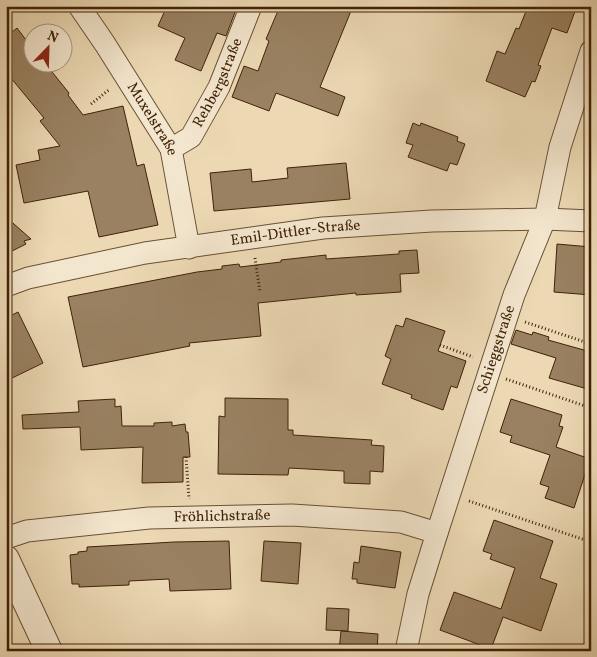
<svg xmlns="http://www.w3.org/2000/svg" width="597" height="657" font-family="Vollkorn,serif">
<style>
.building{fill:#998161;stroke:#402208}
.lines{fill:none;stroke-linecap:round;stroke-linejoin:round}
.minor-casing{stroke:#6b5033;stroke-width:23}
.tertiary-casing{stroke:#6b5033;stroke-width:28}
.path{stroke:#402208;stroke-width:3;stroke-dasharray:1 2.5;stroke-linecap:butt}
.minor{stroke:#f3e6ce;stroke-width:21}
.tertiary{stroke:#f3e6ce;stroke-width:26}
.labels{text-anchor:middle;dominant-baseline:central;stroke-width:4;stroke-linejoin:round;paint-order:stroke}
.street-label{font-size:15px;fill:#402208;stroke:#f3e6ce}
</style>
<rect width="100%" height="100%" fill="#ecd9b4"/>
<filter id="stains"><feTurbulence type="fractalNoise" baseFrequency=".004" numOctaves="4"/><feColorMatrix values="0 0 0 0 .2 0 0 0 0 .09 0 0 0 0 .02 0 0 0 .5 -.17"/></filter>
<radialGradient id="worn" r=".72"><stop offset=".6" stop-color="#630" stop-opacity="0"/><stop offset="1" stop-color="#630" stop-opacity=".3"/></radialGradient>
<path class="building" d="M167,6L237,7L226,36L217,33L201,71L175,60L185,38L158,26Z
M280,6H353L320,87L345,97L338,116L276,93L269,111L232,97L244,66L258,71L269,41L266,39Z
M528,6H577L567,33L552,28L538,65L541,66L535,82L532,81L525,97L486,81L497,51L505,54L516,28L519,29Z
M17,28L32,48V62H44L69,93L68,95L83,115L123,106L137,166L144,164L158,225L99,237L88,191L24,203L16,165L40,160L38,150L60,146L40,121L44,118L6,72V37Z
M413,123L420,126L421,123L458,137L457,141L465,144L457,165L450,163L447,171L408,157L413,145L406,143Z
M346,163L350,199L214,211L210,173L251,169L252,182L288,178L287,168Z
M6,217L31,239L24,241L26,244L6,254Z
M557,244L591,247V295L554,292Z
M417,250L419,273L400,274L401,292L356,295V293L258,303L261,336L189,343L190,346L83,367L68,297L197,272L222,269V266L239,264L240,267L281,262V260L326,255V259L399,254V251Z
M18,312L43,363L6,381V318Z
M406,318L445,331L438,351L466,361L457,388L451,386L443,410L411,398L412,395L382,384L391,359L385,356L396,325L403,327Z
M516,330L532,335L533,332L549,337L548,340L591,352V390L549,378L556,358L511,344Z
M225,398L288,399V430H293V435L372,440L371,445L384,446L383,472L370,471V484L344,483V471L289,468L288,475L218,474L219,416L225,417Z
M115,399V407L121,406L122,426H154V423L172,422V426L185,424L186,432H188L190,457H183V482L142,483L143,447L81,450L80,427L23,429L22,415L79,412L78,401Z
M511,399L562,415L559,426L563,427L556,447L590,459L574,508L545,498L549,487L540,484L550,455L510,442L512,436L500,432Z
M494,520L553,541L540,578L557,584L541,631L503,617L491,649L440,630L454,592L501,609L515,568L490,559L492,554L483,551Z
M229,541L231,589L170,591L169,579L129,581V585L79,587V584H72L70,555L78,554V552L87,551V547L174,542Z
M264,541L301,543L298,584L261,581Z
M361,546L401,552L395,588L357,583V579H352L354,562L359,563Z
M327,608L349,609L348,631L326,630Z
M341,631L378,634L377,651H339Z"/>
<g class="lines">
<g class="minor-casing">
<g id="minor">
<path id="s1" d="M79,6L105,44L171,149L189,248"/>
<path id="s2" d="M171,149L191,137L219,87L251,6"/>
<path id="s3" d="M6,286L28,278L145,253L323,228L432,221L545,219L591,221"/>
<path id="s4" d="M6,538L27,531L149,518L292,515L401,522L437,533"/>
<path id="s5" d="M406,651L418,594L437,533L514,295L545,219L560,147L591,51"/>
</g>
</g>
<g class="tertiary-casing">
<path id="tertiary" d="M6,559L49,651"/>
</g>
<path class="path" d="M91,104L110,89
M255,258L260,292
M525,322L591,344
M440,345L473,357
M506,379L591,408
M186,457L189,499
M469,501L591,542"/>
<use href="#minor" class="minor"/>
<use href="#tertiary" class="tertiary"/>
</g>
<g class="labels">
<g class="street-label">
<text stroke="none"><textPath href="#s2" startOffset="84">Rehbergstraße</textPath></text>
<text stroke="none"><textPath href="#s1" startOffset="135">Muxelstraße</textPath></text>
<text stroke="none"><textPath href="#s3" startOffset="295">Emil-Dittler-Straße</textPath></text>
<text stroke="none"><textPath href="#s5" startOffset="315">Schieggstraße</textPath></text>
<text stroke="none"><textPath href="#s4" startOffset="218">Fröhlichstraße</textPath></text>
</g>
</g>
<rect width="597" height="657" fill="none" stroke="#ecd9b4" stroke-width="25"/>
<rect x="8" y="8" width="582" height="642" fill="none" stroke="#402208" stroke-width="2.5"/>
<rect x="12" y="12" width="572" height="632" fill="none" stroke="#402208"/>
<g transform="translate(48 48) rotate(23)"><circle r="24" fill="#f3e6ce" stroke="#ab987f"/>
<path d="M0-4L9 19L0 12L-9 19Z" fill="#8f2418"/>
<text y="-8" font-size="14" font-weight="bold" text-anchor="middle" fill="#402208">N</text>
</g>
<rect width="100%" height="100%" filter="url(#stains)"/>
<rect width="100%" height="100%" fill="url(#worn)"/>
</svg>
